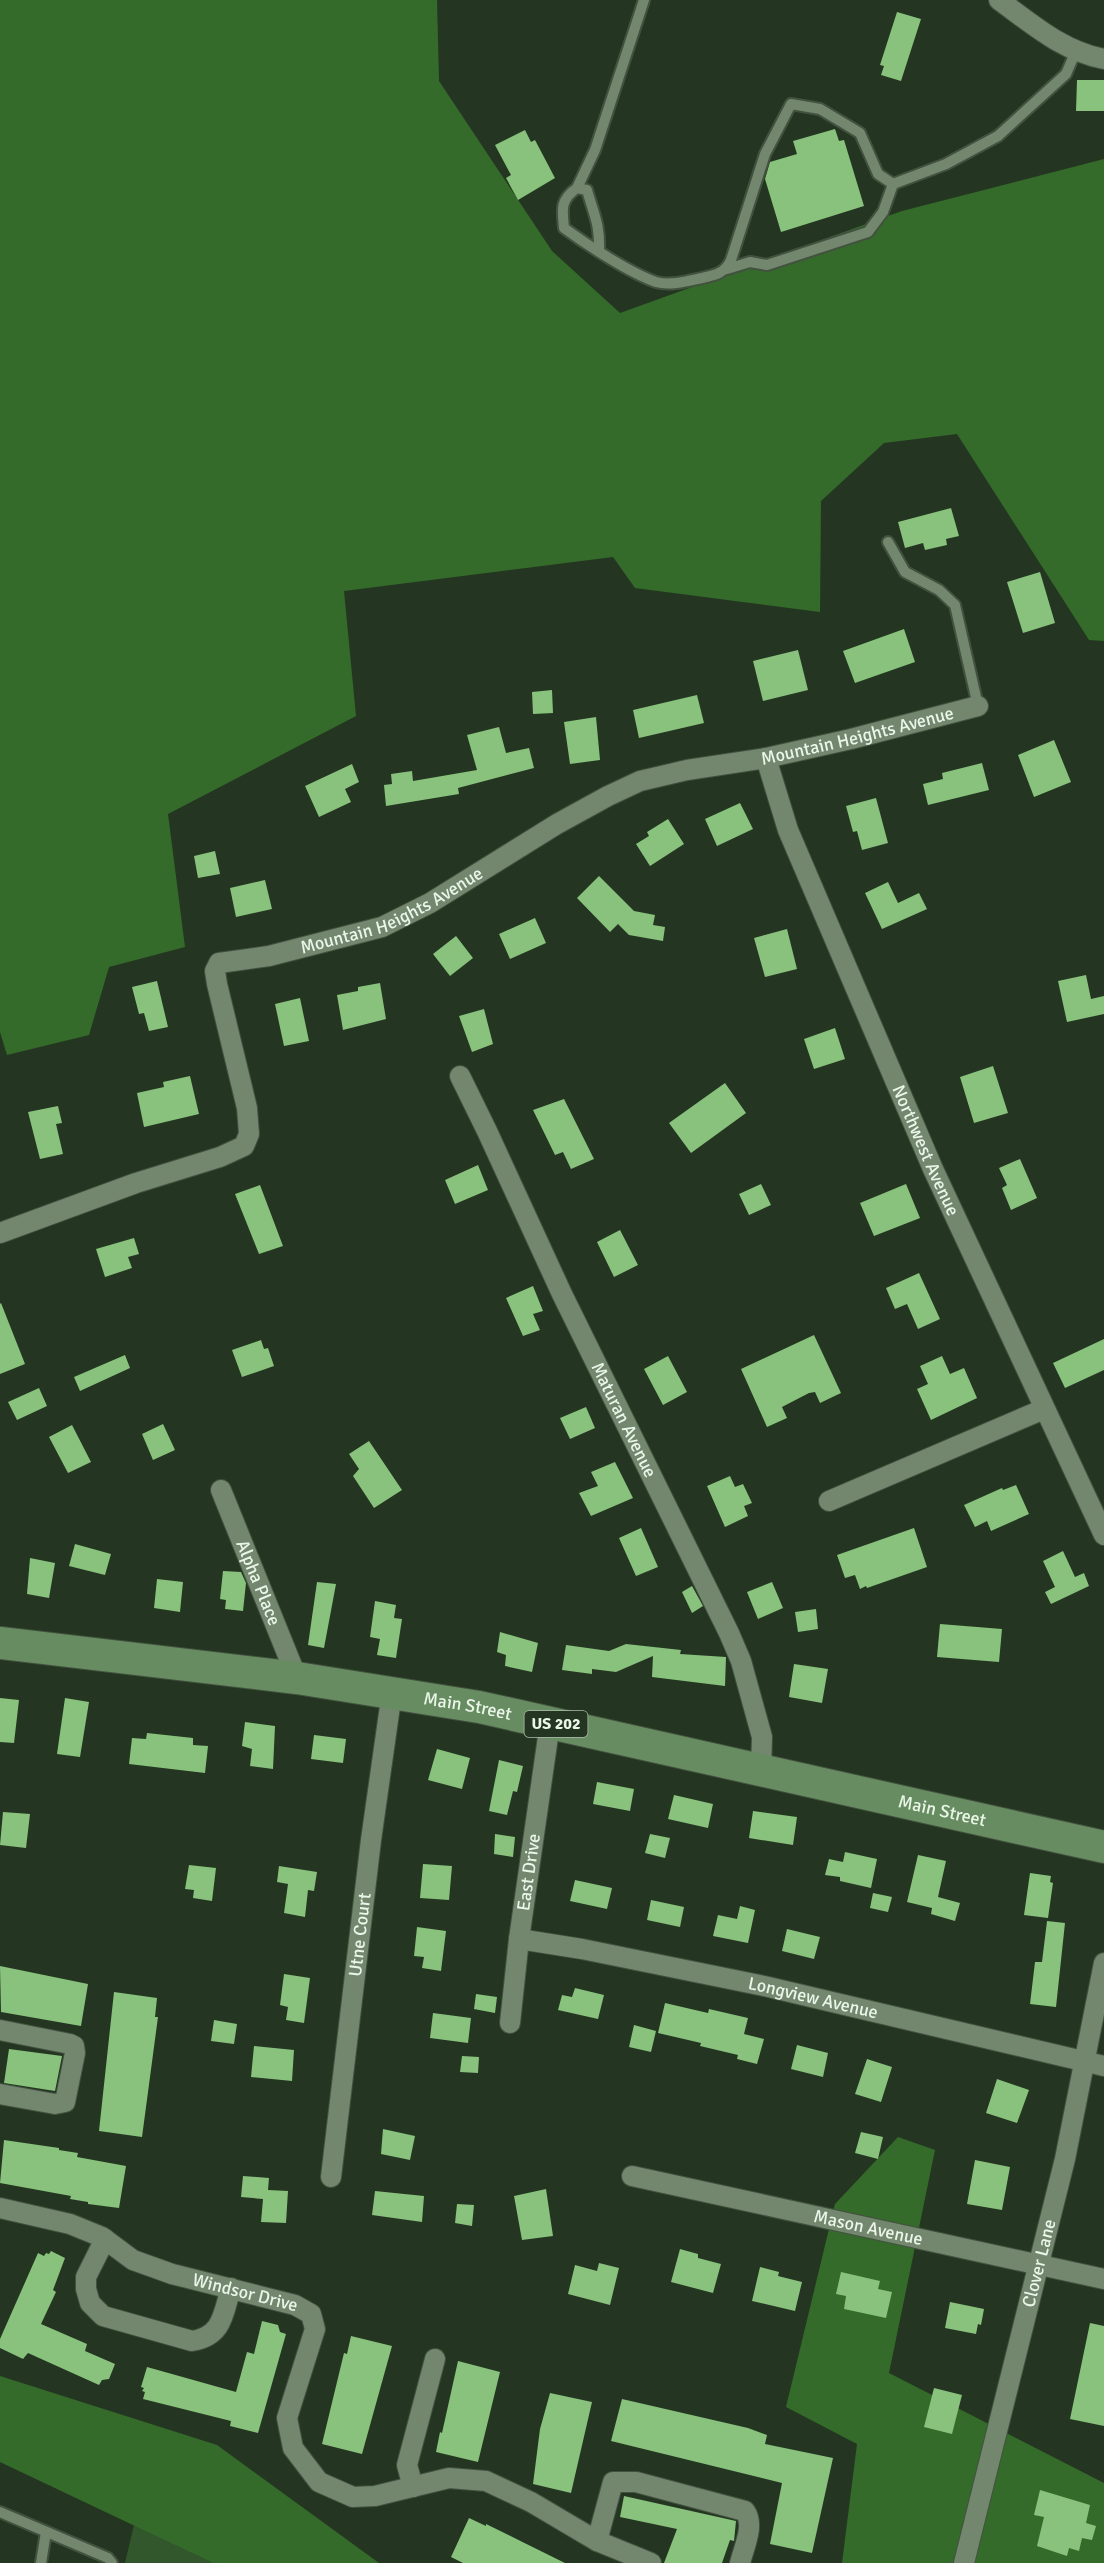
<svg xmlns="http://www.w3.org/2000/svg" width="1104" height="2563" font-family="Signika,sans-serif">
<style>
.green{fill:#33572c}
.forest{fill:#356b2a}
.building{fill:#88c27d}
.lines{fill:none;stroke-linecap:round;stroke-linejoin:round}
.service-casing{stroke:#42523f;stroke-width:14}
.minor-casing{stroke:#42523f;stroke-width:22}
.primary-casing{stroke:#42523f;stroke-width:34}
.service{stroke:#72876e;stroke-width:10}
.minor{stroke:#72876e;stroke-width:20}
.primary{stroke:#688c61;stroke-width:32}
.labels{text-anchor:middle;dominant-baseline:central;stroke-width:6;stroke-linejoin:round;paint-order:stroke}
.shield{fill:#243621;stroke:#afbcac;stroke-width:1.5}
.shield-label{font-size:16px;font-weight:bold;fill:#eaf6e8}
.street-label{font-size:18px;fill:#eaf6e8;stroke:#243621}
</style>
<rect width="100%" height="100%" fill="#243621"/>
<path class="green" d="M134,2525L213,2563H125Z"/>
<path class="forest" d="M0,0H437L439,81L552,251L620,313L902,211L1104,159V641L1089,640L957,434L884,443L821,501L820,612L635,588L613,557L344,591L356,716L168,814L185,947L109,967L89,1035L7,1055L0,1032Z
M898,2137L935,2150L889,2373L1104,2483V2563H842L857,2444L786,2407L835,2204Z
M0,2376L217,2445L379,2563H213L0,2462Z"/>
<path class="building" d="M897,12L921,19L901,81L881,75L884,66L880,65Z
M1077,80H1104V111H1076Z
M835,129L839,141L844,140L864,206L781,232L765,179L770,162L797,154L793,141Z
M525,130L531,142L535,140L555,178L518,200L506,178L511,175L495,145Z
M951,508L959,536L946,539L947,545L925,550L923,543L905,548L898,522Z
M1040,572L1055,623L1023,633L1007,582Z
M904,629L915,662L855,683L843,651Z
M798,650L808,690L763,701L753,661Z
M552,690L553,713L533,714L532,692Z
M697,695L704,723L639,738L633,710Z
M596,717L600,760L570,764L564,722Z
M499,727L506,753L529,748L534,768L458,788L459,794L386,806L384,785L392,784L391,774L412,771L413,781L477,770L467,735Z
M1054,740L1071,782L1034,797L1018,755Z
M982,763L989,790L928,805L923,784L943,779L942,773Z
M352,764L359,782L345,789L351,802L319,817L305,786Z
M876,798L888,843L862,850L857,831L853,832L846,806Z
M740,803L753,829L717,846L705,819Z
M668,819L684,844L650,866L636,844L649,836L647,832Z
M215,851L220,874L198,878L194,856Z
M599,876L634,911L655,915L653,925L665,927L663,941L629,935L618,924L610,932L577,898Z
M265,880L272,909L236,917L230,888Z
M888,882L898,903L919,893L927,909L882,929L865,893Z
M535,918L546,943L510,959L499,934Z
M787,929L797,969L765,977L754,938Z
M456,936L473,958L450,976L433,954Z
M1086,975L1091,999L1104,996V1014L1067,1022L1058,981Z
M157,981L168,1027L149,1031L144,1013L139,1014L132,987Z
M380,983L386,1019L343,1030L337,995L358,991V987Z
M300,998L309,1041L284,1046L275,1004Z
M484,1009L493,1044L472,1052L459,1016Z
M835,1028L845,1059L814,1069L804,1039Z
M993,1066L1008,1113L974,1123L960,1077Z
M190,1076L199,1114L144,1127L137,1093L164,1087L163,1082Z
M725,1083L746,1113L691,1153L669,1123Z
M564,1099L594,1159L571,1169L563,1152L555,1155L533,1110Z
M58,1106L62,1123L56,1124L63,1154L40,1159L28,1112Z
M1020,1159L1037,1198L1011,1210L1002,1188L1007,1185L999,1168Z
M478,1165L488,1190L455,1204L445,1180Z
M761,1184L771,1205L749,1215L739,1194Z
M906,1184L920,1218L874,1236L860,1203Z
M260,1185L283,1246L259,1254L235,1194Z
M620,1230L638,1265L614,1277L597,1242Z
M134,1238L139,1254L128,1257L132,1268L105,1277L96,1249Z
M919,1273L940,1319L918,1329L907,1304L895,1309L886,1288Z
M533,1286L543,1311L533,1314L540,1330L523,1336L506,1298Z
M1,1303L25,1364L0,1374V1304Z
M814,1335L841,1393L820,1403L815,1392L809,1393L782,1407L787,1418L767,1427L741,1369Z
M1104,1339V1370L1065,1388L1053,1363Z
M261,1340L264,1349L268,1348L274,1366L242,1377L232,1350Z
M125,1355L130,1368L80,1391L74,1377Z
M668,1356L687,1392L663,1405L644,1369Z
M942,1356L950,1374L964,1368L977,1398L931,1420L917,1389L928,1384L920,1366Z
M39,1388L47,1406L17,1420L8,1402Z
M586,1407L595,1428L570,1439L560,1418Z
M163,1424L175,1450L153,1460L142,1434Z
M72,1425L91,1462L68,1473L49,1437Z
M369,1441L402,1490L374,1508L353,1476L359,1469L349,1454Z
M615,1462L633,1498L591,1516L579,1493L598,1486L591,1472Z
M730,1476L735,1487L743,1484L752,1503L744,1506L748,1516L725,1527L707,1486Z
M1016,1485L1029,1514L991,1531L987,1521L975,1527L964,1505L1002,1488L1003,1490Z
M641,1528L658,1567L636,1576L619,1538Z
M914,1528L927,1567L867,1588L866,1586L860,1589L855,1575L845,1578L837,1555Z
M75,1544L111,1554L105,1575L69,1566Z
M1063,1551L1075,1577L1084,1573L1089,1586L1051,1604L1045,1592L1055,1587L1043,1561Z
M30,1558L55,1563L49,1598L27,1594Z
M223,1571L241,1572L246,1583L243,1611L225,1609L226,1600L220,1599Z
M157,1579L183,1582L180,1612L154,1608Z
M317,1582L336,1584L324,1648L308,1645Z
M772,1582L783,1608L758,1619L747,1592Z
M692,1586L703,1606L692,1613L682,1592Z
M375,1601L396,1605L394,1618L402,1619L396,1658L377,1655L380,1639L370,1637Z
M816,1609L818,1629L798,1632L795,1612Z
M940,1624L1002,1629L999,1662L937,1657Z
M500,1632L538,1643L532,1672L505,1666L506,1655L497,1652Z
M626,1644L681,1650L680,1654L726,1657L725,1686L652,1677L653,1656L616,1672L592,1669V1674L562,1670L566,1645L609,1651Z
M794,1664L828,1669L822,1703L789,1697Z
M0,1698L19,1700L14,1743L0,1742Z
M65,1698L89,1702L80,1757L57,1754Z
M245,1722L275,1726L273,1769L250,1766L252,1749L242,1746Z
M147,1733L193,1738V1745L208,1746L205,1773L129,1764L132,1738L146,1739Z
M314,1735L346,1739L343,1763L311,1759Z
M437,1749L470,1758L462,1789L428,1780Z
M499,1760L523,1766L517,1792L513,1791L507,1815L489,1811Z
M597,1782L634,1789L630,1811L593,1804Z
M674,1795L713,1804L708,1828L668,1819Z
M753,1811L797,1817L793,1845L749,1838Z
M3,1812L30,1814L26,1848L0,1845Z
M495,1834L515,1837L513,1857L494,1854Z
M650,1834L670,1838L665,1858L645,1853Z
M845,1852L877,1859L871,1888L840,1881V1877L825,1875L829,1859L843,1862Z
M918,1855L946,1861L938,1897L960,1903L955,1921L931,1914L932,1908L907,1902Z
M423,1864L452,1866L449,1900L420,1898Z
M189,1865L216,1868L212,1901L193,1898L194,1890L185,1889Z
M279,1866L317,1872L314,1891L308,1890L305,1917L284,1913L288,1884L277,1882Z
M1030,1873L1051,1876L1050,1882L1053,1883L1048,1918L1024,1915Z
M575,1880L612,1888L607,1909L570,1901Z
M873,1893L892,1897L888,1912L870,1908Z
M651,1900L684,1907L680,1927L647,1920Z
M740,1906L755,1910L748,1943L713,1936L718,1915L737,1919Z
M1047,1921L1065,1923L1056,2007L1030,2004L1035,1962H1042Z
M417,1927L446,1931L441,1971L422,1968L424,1957L414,1956Z
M787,1929L820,1937L814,1959L782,1951Z
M0,1966L88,1984L81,2026L1,2012Z
M284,1974L310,1978L304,2023L286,2020L288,2007L280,2005Z
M575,1988L604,1995L598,2019L558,2010L562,1995L572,1997Z
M114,1992L157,1998L155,2017H158L142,2137L99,2131Z
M476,1994L497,1997L495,2013L474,2009Z
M665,2003L708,2013L709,2009L748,2018L744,2034L764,2039L757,2064L737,2059L738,2055L700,2046L701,2043L658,2033Z
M433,2013L471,2018L468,2043L430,2038Z
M214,2020L237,2024L234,2044L211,2041Z
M634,2025L656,2031L651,2052L629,2047Z
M797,2045L828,2053L823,2077L791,2069Z
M254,2046L294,2050L292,2081L251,2077Z
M9,2049L62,2056L55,2091L4,2083Z
M462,2056L479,2057L478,2073L460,2072Z
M867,2059L892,2067L881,2102L855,2094Z
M997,2079L1029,2090L1017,2123L986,2113Z
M383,2129L415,2136L410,2160L381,2154Z
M861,2132L883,2137L878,2159L855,2153Z
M4,2140L59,2148V2150L78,2153L77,2157L126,2166L119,2208L88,2204V2202L70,2199L71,2196L0,2183Z
M975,2160L1010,2167L1002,2210L967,2204Z
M243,2176L269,2178L268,2190L288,2191L286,2223L261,2222L263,2199L241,2197Z
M546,2189L553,2236L522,2240L514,2196Z
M375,2191L424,2196L422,2222L372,2215Z
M457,2204L474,2205L472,2226L455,2223Z
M680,2249L698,2254V2258L721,2264L713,2293L671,2282Z
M51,2251L65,2258L53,2290L56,2292L41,2324L87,2344L85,2351L115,2364L109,2379L102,2380L99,2385L28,2353L23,2359L0,2348V2339L38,2253L44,2256L46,2253L49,2254Z
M599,2263L619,2268L610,2305L568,2294L575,2265L597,2271Z
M760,2267L779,2272L778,2276L802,2282L795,2311L752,2301Z
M841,2272L880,2281L878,2289L892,2292L886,2318L844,2309L846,2296L836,2294Z
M950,2302L984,2309L981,2325L978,2324L976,2334L945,2328Z
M262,2321L278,2325L280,2332L286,2334L258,2433L230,2426L231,2421L143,2399L145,2392L142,2391L144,2388L141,2387L147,2367L236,2392L247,2352L254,2354Z
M1090,2323L1104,2326V2426L1070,2419Z
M351,2336L392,2346L362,2454L322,2444L344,2353L347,2354Z
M458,2361L500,2372L478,2462L436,2452L440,2432L442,2433Z
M934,2388L962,2395L952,2434L924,2427Z
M550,2393L592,2402L571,2493L533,2484L540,2429Z
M622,2399L748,2428L767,2435L765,2444L833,2458L812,2553L770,2544L782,2483L611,2441Z
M1040,2490L1090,2505L1086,2523L1096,2526L1092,2540L1082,2538L1079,2551L1069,2548L1067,2556L1037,2546L1044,2517L1034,2515Z
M624,2496L736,2521L734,2541L730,2540L722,2563H664L677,2529L620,2517Z
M469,2518L486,2526V2524L565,2563H463L451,2557Z"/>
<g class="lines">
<g class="service-casing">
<path id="service" d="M577,188L595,150L644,0
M599,251C600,224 594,215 587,190L577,188C560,200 562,209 564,228C587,245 630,273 656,282C670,286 688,281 702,278C716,275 725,273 731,260L765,154L791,104L820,109L860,133L878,174L893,184L946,164L998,136L1066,74L1076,51
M727,269L750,262L767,265L868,232L883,212L893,184
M888,542L905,572L939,590L955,605L978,706
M0,2512L108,2558L112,2563
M41,2563L46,2532"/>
</g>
<g class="minor-casing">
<g id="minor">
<path d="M999,0C1032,24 1062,51 1104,59"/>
<path id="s1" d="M766,758L788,830L933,1169L1104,1535"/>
<path id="s2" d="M460,1076L487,1131L562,1294L729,1633L741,1661L762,1737L761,1770"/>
<path id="s3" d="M0,1233L136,1183L220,1157L244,1146L249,1134L247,1108L217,984L215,971L219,963L269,956L382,927L430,903L557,824L608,796L640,781L687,770L766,758L851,739L978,706"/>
<path id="s4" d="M221,1490L297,1678"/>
<path d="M829,1501L1044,1409"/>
<path id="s5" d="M519,1939L582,1949L764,1986L1104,2066"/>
<path id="s6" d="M510,2023L519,1939L550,1723"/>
<path d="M0,2030L70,2044L74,2046L75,2053L65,2102L55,2104L0,2094"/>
<path id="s7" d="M632,2176L1104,2279"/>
<path id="s8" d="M331,2177L371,1840L392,1692"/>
<path id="s9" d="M0,2208L70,2224L102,2237L133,2260L172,2274L295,2305L311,2314L315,2329L287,2418L293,2448L319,2482L353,2497L375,2496L449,2478L486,2481L531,2502L597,2541L651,2563"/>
<path d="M105,2239L86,2277V2289L90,2303L103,2316L192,2341C223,2336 223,2314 231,2288"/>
<path d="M413,2487L407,2465L435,2359"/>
<path d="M597,2541L613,2482H636L745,2511C755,2525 744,2547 740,2563"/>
<path id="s10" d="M964,2563L1065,2159L1104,1963"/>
</g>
</g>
<g class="primary-casing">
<g id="primary">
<path id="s11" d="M0,1643L297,1678L479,1707L1104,1847"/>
</g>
</g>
<use href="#service" class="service"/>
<use href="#minor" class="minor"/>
<use href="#primary" class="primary"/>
</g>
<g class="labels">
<rect class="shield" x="524.5" y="1711" width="63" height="26" rx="4.5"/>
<g class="shield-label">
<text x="556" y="1724">US 202</text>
</g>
<g class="street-label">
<text stroke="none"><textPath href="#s3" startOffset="1134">Mountain Heights Avenue</textPath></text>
<text stroke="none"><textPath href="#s3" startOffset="630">Mountain Heights Avenue</textPath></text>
<text stroke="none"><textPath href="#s1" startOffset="424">Northwest Avenue</textPath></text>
<text stroke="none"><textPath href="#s2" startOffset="381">Maturan Avenue</textPath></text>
<text stroke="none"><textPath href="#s4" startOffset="100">Alpha Place</textPath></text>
<text stroke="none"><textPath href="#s11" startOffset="472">Main Street</textPath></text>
<text stroke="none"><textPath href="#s11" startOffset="958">Main Street</textPath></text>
<text stroke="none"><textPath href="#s6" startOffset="152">East Drive</textPath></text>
<text stroke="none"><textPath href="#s8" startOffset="244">Utne Court</textPath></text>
<text stroke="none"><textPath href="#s5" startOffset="300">Longview Avenue</textPath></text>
<text stroke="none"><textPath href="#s7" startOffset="242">Mason Avenue</textPath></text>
<text stroke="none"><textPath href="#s10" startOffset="309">Clover Lane</textPath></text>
<text stroke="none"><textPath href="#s9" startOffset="262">Windsor Drive</textPath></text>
</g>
</g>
</svg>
